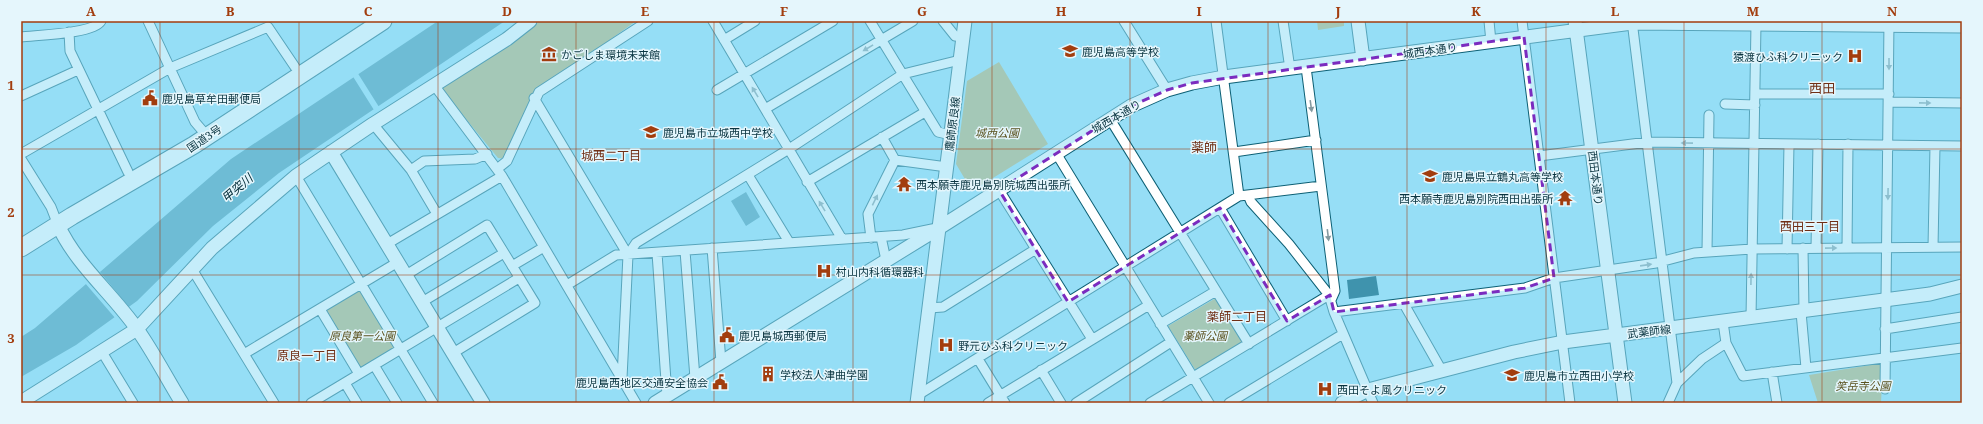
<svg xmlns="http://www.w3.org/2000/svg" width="1983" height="424" font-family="'Noto Serif','Noto Sans JP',serif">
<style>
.green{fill:#b7ad6c}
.water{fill:#3f93ad}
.pier{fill:#96def6}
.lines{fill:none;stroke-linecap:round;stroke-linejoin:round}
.street-casing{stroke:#0d6075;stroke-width:11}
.secondary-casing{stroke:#0d6075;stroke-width:15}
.highway-casing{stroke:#0d6075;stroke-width:19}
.street{stroke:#fff;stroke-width:9}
.secondary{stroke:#fff;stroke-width:13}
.highway{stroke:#fff;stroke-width:17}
.oneway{fill:#849aa0}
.marked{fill:none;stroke:#7b2cbf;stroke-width:3;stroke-dasharray:8 5;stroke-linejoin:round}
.grid{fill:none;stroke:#a23d0e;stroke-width:1;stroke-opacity:0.55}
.labels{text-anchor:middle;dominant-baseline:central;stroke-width:3;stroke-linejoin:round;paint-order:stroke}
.street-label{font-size:11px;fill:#0a3541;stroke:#e5f6fc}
.poi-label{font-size:11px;fill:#0a3541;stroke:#e5f6fc;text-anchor:start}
.park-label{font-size:11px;font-style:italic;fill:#5a521f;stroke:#e5f6fc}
.neighbourhood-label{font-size:12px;fill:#702f15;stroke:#e5f6fc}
.water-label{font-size:12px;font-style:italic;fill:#052e3a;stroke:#e5f6fc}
.quarter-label{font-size:13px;fill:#702f15;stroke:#e5f6fc}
.neatline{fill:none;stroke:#a23d0e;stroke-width:1.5}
.grid-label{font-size:13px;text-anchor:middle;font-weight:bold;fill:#a23d0e}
</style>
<rect width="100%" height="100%" fill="#96def6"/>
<path class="green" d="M540,21H636L531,97L505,159L498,158L442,90L443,87L509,45Z
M1317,21H1344V26L1318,30Z
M999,62L1048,144L972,191L956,164L967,81Z
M357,290L361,291L393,346L394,349L361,369L357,368L325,309Z
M1216,298L1242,342L1196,371L1168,326Z
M1883,363L1881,403H1818L1809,375Z"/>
<path class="water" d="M438,21H505L279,173L213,226L137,301L76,345L21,377V337L35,328L231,159Z
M746,192L760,217L746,226L731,201Z
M1376,276L1379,295L1349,299L1347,280Z"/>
<path class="pier" d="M357,72L379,107L374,110L352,75Z
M99,271L130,308L116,319L85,283Z"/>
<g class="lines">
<g class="street-casing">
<path id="street" d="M148,21L195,122L207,136
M713,21L842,239
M870,21L938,132L951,135
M943,21L955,36L963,37
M1124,21L1167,90
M1216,21L1239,196
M1283,21L1290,69
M1489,21L1491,42
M1522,21L1570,403
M1632,21L1677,383
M69,32L70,51L128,172
M21,37C36,35 94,34 101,21
M724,40L755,21
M1306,67L1335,291L1331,300
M434,85L502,176L636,403
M717,90L833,21
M1755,94H1889
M21,96L78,70
M534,98L628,255L622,378
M1889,102L1962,103
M1725,104L1755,105
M765,109L913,21
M1110,119L1249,344
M373,124L411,170L424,161L475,159L487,154
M882,137L895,160L947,167
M1234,152L1316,140
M1056,153L1209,403
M21,154L170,68L268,27L295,67
M1539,156L1648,142L1962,146
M21,159L51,207L58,225
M497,169L507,161L539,92L648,21
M411,170L437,214
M748,175L789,242
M296,176L433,403
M807,182L925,112
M999,190L1092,339
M1248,195L1251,202L1289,244L1329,295L1334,312L1373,403
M1220,208L1287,321
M881,237L886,260
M871,238L868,214L895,160
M387,244L502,176
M1933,247L1935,146
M712,248L721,362
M1803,248L1804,311
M1816,248L1818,144
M1847,248L1848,144
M1787,249L1789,144
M685,251L695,378
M1707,251L1709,115
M657,253L667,395
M628,255L636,243L789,149L903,74L960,60
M512,266L544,247
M192,269L274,403
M406,275L487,225L535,303L453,353
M567,285L616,255L903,235L932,229
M422,302L504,253
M1404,304L1442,371
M929,308L943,307L1036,249
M320,309L359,374
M1334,312L1525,288L1554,278L1656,263L1694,253L1752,249L1962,247
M1801,312L1806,368
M1751,318L1756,24
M1723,322L1726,343L1743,376L1962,348
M1160,324L1216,291
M1885,329L1962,317
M102,352L133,403
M244,354L398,262
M978,359L1005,403
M374,365L397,403
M1041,370L1061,403
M1772,372L1777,403
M345,383L357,403
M1885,389L1889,21
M918,395L1239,196L1321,186
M311,403L519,278
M988,403L1149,305
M1076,403L1171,342
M1150,403L1329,295
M1229,403L1343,334
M1668,403L1677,383L1702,359L1726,343"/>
</g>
<g class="secondary-casing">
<path id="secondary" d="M1358,21L1363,59
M1575,21L1625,403
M331,152L483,403
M58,225C77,266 112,293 137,329C154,353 167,379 182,403
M21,402L137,329L212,248L296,176L373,124L507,39L530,21
M655,403L939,228L1131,106L1167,90L1192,83L1224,77L1632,23L1962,26
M917,403L965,21
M1342,403L1368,390L1514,352L1563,342L1930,294L1962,286"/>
</g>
<g class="highway-casing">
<path id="highway" d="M21,248L72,216L194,145L383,21"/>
</g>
<use href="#street" class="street"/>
<use href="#secondary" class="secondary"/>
<use href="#highway" class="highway"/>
</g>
<defs><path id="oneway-solid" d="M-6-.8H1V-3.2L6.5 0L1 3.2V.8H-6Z"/></defs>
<g class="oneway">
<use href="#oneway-solid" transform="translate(868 48) rotate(149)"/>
<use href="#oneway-solid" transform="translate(1889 64) rotate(90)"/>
<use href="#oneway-solid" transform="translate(755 92) rotate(-121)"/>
<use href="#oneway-solid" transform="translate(1925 103) rotate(1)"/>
<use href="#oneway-solid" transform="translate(1311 106) rotate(82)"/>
<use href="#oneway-solid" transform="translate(1687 143) rotate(-179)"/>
<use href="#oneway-solid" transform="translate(1888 194) rotate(91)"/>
<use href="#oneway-solid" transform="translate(875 200) rotate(-64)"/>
<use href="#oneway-solid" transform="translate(822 206) rotate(-121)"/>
<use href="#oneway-solid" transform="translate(1328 235) rotate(83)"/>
<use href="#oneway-solid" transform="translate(1831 248) rotate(-1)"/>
<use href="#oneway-solid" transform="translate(1646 265) rotate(-8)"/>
<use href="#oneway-solid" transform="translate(1751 279) rotate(-89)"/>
</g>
<path d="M0 0H1983V424H0ZM1524,37L1554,278L1525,288L1334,312L1330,295L1287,321L1220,208L1068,302L999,190L1131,106L1167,90L1192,83Z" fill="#96def6" fill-opacity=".55" fill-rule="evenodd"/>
<path class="marked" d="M1524,37L1554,278L1525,288L1334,312L1330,295L1287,321L1220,208L1068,302L999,190L1131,106L1167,90L1192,83Z"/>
<path class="grid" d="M160,21V403M299,21V403M438,21V403M576,21V403M714,21V403M853,21V403M992,21V403M1130,21V403M1268,21V403M1407,21V403M1546,21V403M1684,21V403M1822,21V403M21,149H1962M21,275H1962"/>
<defs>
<g id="school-bare" transform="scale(1.2)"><path d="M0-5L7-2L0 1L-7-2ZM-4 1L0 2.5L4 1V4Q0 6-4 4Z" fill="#a23d0e" stroke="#e5f6fc" stroke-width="2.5" paint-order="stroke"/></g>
<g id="museum-bare" transform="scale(1.2)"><path d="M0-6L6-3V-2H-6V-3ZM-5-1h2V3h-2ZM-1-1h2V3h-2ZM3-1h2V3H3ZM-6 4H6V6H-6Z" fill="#a23d0e" stroke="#e5f6fc" stroke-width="2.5" paint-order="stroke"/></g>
<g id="hospital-bare" transform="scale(1.2)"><path d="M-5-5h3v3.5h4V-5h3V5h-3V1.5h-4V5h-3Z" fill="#a23d0e" stroke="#e5f6fc" stroke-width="2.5" paint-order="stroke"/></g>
<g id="civic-bare" transform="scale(1.2)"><path d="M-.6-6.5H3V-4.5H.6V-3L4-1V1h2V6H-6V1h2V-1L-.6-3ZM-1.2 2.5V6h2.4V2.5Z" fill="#a23d0e" stroke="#e5f6fc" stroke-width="2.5" paint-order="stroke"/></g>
<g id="temple-bare" transform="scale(1.2)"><path d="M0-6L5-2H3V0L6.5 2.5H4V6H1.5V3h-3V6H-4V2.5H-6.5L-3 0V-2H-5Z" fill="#a23d0e" stroke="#e5f6fc" stroke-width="2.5" paint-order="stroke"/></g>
<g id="building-bare" transform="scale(1.2)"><path d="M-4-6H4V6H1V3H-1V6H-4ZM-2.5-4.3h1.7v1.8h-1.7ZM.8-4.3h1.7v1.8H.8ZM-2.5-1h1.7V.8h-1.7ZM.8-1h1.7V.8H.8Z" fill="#a23d0e" stroke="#e5f6fc" stroke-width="2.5" paint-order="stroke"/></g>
</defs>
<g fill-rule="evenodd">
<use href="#school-bare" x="1070" y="51"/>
<use href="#museum-bare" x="549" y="54"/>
<use href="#hospital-bare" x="1855" y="56"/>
<use href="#civic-bare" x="150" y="98"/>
<use href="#school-bare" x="651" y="132"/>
<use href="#school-bare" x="1430" y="176"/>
<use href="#temple-bare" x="904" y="184"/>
<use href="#temple-bare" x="1565" y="198"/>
<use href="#hospital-bare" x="824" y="271"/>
<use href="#civic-bare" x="727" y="335"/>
<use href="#hospital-bare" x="946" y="345"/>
<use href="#building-bare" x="768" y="374"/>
<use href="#school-bare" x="1512" y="375"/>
<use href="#civic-bare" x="720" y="382"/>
<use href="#hospital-bare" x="1325" y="389"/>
</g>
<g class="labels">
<g class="street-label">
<text transform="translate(1430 50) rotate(-8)">城西本通り</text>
<text transform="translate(1116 116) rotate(-30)">城西本通り</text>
<text transform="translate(952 124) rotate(-83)">鷹師原良線</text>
<text transform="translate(204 138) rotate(-34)">国道3号</text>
<text transform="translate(1596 178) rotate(83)">西田本通り</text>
<text transform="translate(1649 331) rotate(-7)">武薬師線</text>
</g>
<g class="poi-label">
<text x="1082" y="51">鹿児島高等学校</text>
<text x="561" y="54">かごしま環境未来館</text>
<text x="1843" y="56" text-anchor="end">猿渡ひふ科クリニック</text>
<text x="162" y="98">鹿児島草牟田郵便局</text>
<text x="663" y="132">鹿児島市立城西中学校</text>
<text x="1442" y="176">鹿児島県立鶴丸高等学校</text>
<text x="916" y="184">西本願寺鹿児島別院城西出張所</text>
<text x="1553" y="198" text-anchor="end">西本願寺鹿児島別院西田出張所</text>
<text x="836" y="271">村山内科循環器科</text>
<text x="739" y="335">鹿児島城西郵便局</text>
<text x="958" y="345">野元ひふ科クリニック</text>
<text x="780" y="374">学校法人津曲学園</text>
<text x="1524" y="375">鹿児島市立西田小学校</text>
<text x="708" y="382" text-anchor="end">鹿児島西地区交通安全協会</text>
<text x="1337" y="389">西田そよ風クリニック</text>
</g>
<g class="park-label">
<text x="997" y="132">城西公園</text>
<text x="362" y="335">原良第一公園</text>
<text x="1205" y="335">薬師公園</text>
<text x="1863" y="385">笑岳寺公園</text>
</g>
<g class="neighbourhood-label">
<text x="611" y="155">城西二丁目</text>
<text x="1810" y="226">西田三丁目</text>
<text x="1237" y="316">薬師二丁目</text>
<text x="307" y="355">原良一丁目</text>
</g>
<g class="water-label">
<text transform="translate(237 188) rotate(-41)">甲突川</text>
</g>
<g class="quarter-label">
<text x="1822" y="88">西田</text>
<text x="1204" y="147">薬師</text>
</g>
</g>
<rect width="1983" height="424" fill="none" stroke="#e5f6fc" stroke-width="44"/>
<rect x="22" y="22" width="1939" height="380" class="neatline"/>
<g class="grid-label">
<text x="91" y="16">A</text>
<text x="230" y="16">B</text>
<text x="368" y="16">C</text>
<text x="507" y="16">D</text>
<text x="645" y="16">E</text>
<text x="784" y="16">F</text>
<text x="922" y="16">G</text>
<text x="1061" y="16">H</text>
<text x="1199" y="16">I</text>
<text x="1338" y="16">J</text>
<text x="1476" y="16">K</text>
<text x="1615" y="16">L</text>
<text x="1753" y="16">M</text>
<text x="1892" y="16">N</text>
<text x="11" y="90">1</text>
<text x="11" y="217">2</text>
<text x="11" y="343">3</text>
</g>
</svg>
